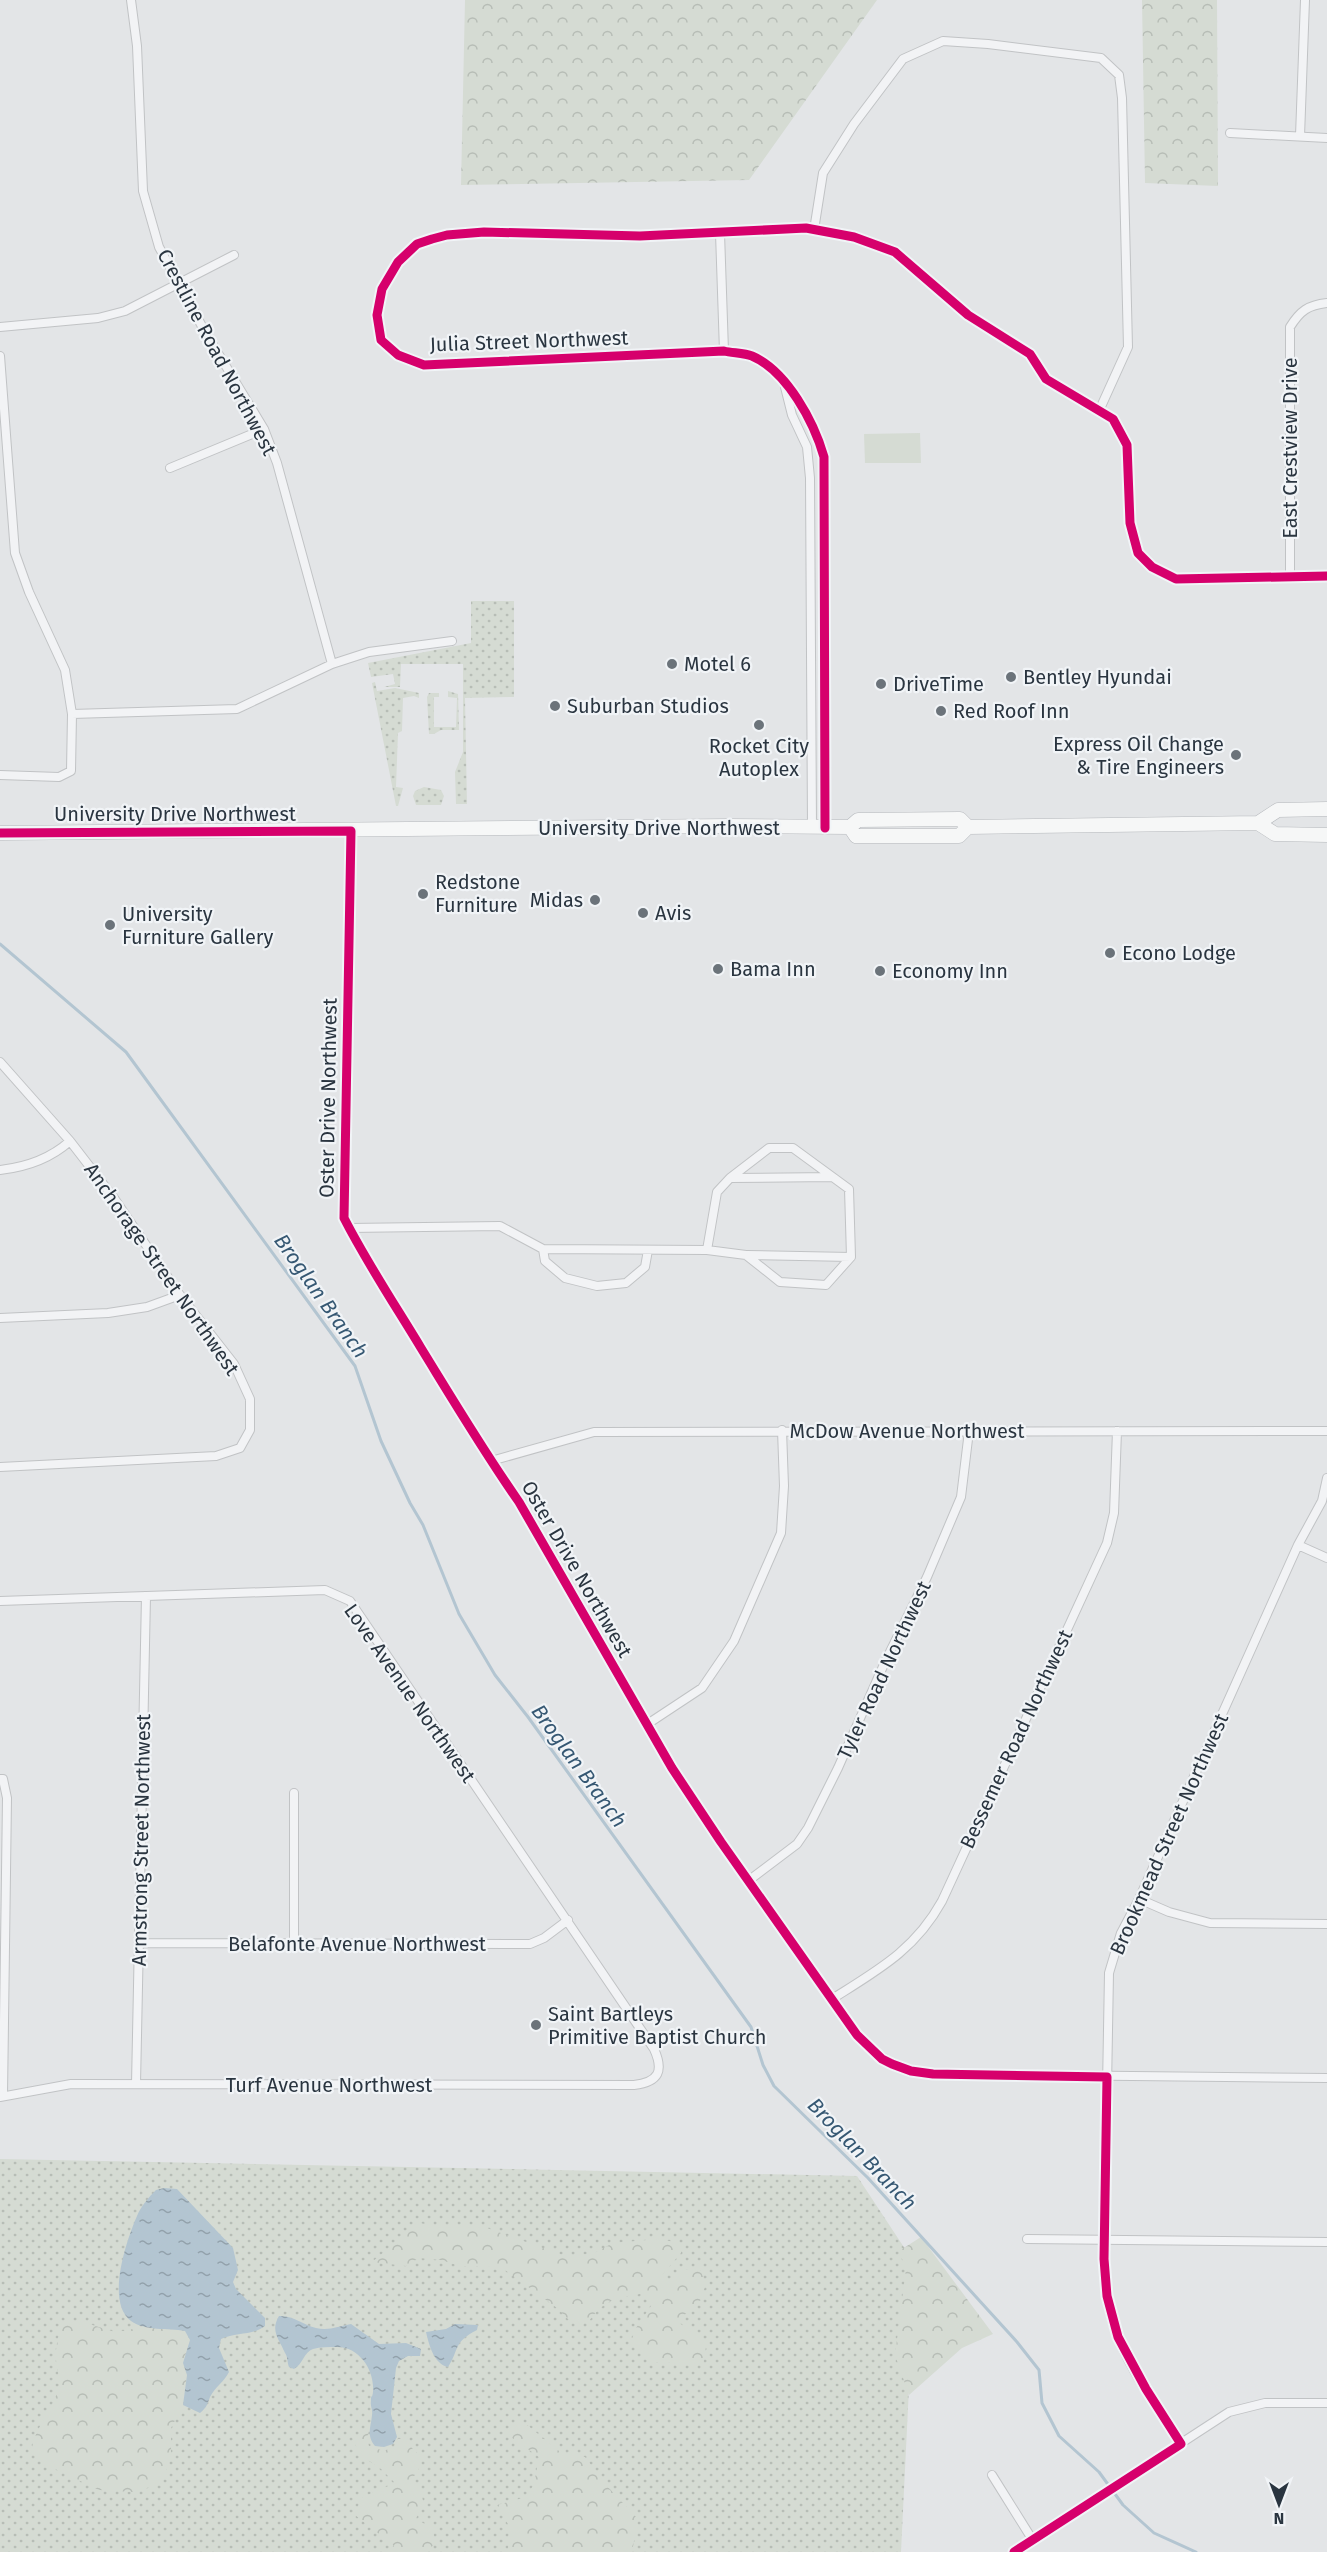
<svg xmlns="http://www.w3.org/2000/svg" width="1327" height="2552" font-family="'Fira Sans',sans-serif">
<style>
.grass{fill:url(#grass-dots)}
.forest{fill:url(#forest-crowns)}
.pitch{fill:#d5dbd3}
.water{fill:url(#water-ripples)}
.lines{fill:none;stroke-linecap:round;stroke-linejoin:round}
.stream{stroke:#b3c5d1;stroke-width:3}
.minor-casing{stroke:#c1c3c5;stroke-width:10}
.trunk-casing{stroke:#b5b8bc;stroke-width:15}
.minor{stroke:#f2f3f5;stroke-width:8}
.trunk{stroke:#f6f7f7;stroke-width:14}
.cycleway-casing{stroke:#f1f4f7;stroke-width:13}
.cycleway{stroke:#d6006c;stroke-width:9}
.poi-dot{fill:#6b737a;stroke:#f1f4f7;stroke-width:2}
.labels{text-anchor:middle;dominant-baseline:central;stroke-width:4.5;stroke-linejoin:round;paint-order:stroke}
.street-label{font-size:20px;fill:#2a3540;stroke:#f1f4f7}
.poi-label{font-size:20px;fill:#2a3540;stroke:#f1f4f7;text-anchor:start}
.water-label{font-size:21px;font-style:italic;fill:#365873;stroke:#f1f4f7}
</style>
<defs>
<pattern id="grass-dots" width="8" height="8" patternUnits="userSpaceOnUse" patternTransform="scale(1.5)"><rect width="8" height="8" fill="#d5dbd3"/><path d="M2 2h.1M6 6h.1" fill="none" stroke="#b7bdb6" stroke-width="1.8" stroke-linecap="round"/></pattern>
<pattern id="forest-crowns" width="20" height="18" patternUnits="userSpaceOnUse" patternTransform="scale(1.5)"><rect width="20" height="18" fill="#d5dbd3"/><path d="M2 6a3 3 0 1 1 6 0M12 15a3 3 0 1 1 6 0" fill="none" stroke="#b7bdb6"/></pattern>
<pattern id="water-ripples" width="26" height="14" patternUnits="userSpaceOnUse" patternTransform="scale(1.5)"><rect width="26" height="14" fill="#b3c5d1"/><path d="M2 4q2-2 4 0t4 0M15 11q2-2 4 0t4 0" fill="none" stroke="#92a1ab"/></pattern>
</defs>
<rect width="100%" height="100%" fill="#e3e5e7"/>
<path class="grass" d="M471,601H514V697L465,698L467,804H456L455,772L463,752V664H401L400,687H384L395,684L393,674L371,677L368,663L471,643Z
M375,682L377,691L395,688L419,693V698L414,696L403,698L402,731L398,733L396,787L403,788L398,806H396L372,683Z
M448,691L458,694L459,730H441L434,734H429L427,697L429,693H439V697H434V727H456L457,698L448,697Z
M424,787L441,790L444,796L441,805H416L413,796L415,791Z
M0,2159L857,2176L915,2264L901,2552H0Z"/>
<path class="forest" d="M465,0H877L749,180L461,185Z
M1142,0H1217L1218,186L1145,183Z
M419,2223L444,2227L458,2225L487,2228L568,2257L594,2253L613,2243L658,2239L681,2243V2253L661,2276L667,2285L679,2272L699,2266L706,2284L699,2304L676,2321L707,2341L703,2364L654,2362L630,2344L636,2328L653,2303L646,2293C617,2298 607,2297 589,2321H570L557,2308L505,2270L485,2266H460L441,2260L419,2258L406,2266L372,2262Z
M921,2237L993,2334L962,2348L909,2395L895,2355L906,2269L899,2251Z
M63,2322L86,2323L115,2332L145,2327L185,2331L190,2340L183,2363L187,2375L183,2405L171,2428V2454L165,2475L157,2485L133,2492L99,2490L53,2468L32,2449C35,2426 54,2410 59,2386C61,2378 56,2368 56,2359C55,2346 59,2334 63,2322Z
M521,2420L559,2451L585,2457L606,2485L638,2519L632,2552H508L509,2526L497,2505L526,2497L534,2484L539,2457L508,2435Z
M369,2431L367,2438L369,2446L384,2451L393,2448L398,2439H403L422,2458L418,2471L411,2480L420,2486L423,2501L416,2519L432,2528L436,2544L422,2552H384L394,2546L355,2515L361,2498L395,2483L381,2469L360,2455L352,2437Z"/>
<path class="pitch" d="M920,433L921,463H865L864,434Z"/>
<path class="water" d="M164,2188L177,2189L233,2248L238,2270L233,2282L236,2289L265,2318V2326C252,2336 236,2332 221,2339L219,2348L229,2372C224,2382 215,2387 210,2397C207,2405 207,2407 200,2413L183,2405L187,2375L183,2363L190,2340L185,2331C168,2328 145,2331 131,2321C105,2302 127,2239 137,2216C141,2206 149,2197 156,2190Z
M279,2316C292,2315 304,2325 316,2328C329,2331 339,2326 351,2324L379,2344L406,2343L421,2349L420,2356H408L399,2361L396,2368L391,2414L397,2437L393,2444L384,2447L375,2446C366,2435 371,2427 372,2415C373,2410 370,2406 371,2401C371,2393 372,2400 373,2392C375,2370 359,2346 336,2347C329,2347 320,2347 313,2349C304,2352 303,2364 294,2369L289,2367C287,2362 288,2357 285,2353C279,2339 270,2331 279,2316Z
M455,2324L478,2325L477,2330C452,2343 460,2349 448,2367C434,2364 429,2345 426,2332L446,2329Z"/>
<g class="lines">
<path class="stream" d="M0,944L126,1052L355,1366L381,1441L410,1503L423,1525L459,1614L495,1675L528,1717L751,2027L763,2065L774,2086L868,2178L1017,2342L1039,2370L1042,2403L1059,2436L1099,2472L1123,2505L1154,2533L1196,2552"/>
<g class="minor-casing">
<path id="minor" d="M131,0L137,46L143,191L159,247L204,330L264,429L277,463L332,664
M1230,133L1327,138
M1300,136L1305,0
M814,230L823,173L854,124L903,59L943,41L988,44L1101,58L1119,75L1122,98L1128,347L1099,411
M720,233L724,351
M0,327L98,318L125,311L234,255
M0,356L15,553L29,592L65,670L72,714L71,771L59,777L0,775
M785,387L792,415L807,447L810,478L812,828
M170,468L264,429
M1290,576V327C1300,311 1308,305 1327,303
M72,714L237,709L332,664L369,652L452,641
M825,828L824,457C814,422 787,371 752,356C744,353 732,353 724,351L424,365L398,355L381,340L377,315L382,289L398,262L417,244L432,239L447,235L484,232L640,236L806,228L854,237L895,252L968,315L1030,354L1046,379L1113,419L1127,445L1130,523L1138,553L1152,567L1176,579L1327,576
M351,831L344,1218C367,1263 395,1305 421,1348C453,1400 484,1452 519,1502L672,1768L721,1842L857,2035C882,2061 897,2069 933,2074L1327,2078
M0,1062L70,1141L114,1198L180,1295L234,1364L250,1399V1430L240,1448L216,1456L0,1467
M0,1170C27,1167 50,1159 70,1141
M349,1228L500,1226L543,1249L707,1250L746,1255L780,1282L826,1285L851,1257L849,1189L793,1148H769L730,1178
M543,1249L545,1261L565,1278L597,1286L626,1283L645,1267L648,1250
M707,1250L717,1192L730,1178L832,1177
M747,1255L851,1257
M0,1318L108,1313L147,1307L180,1295
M491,1461L594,1432L1327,1431
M1298,1545L1327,1558
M0,1601L325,1590L350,1601L654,2049C664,2071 659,2082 634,2085L71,2084L0,2097
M646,1725L702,1688L734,1641L781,1533L784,1486L782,1430
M0,1779H3L7,1798L3,2096
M294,1793V1944
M748,1881L797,1844L808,1828L838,1768L885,1662L927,1577L961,1497L969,1431
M1139,1899L1169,1912L1210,1923L1327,1924
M139,1943L530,1944L544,1938L568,1920
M832,1999C878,1970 915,1950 942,1901L1107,1543L1114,1513L1117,1431
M136,2084L146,1596
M1027,2239L1327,2242
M1181,2444C1157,2406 1126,2366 1113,2323C1107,2302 1105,2280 1104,2259L1109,1973L1121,1933L1139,1899L1298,1545L1322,1501L1327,1478
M992,2475L1032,2539
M1014,2552L1229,2412L1265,2403H1327"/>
</g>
<g class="trunk-casing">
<path id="trunk" d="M1258,823L1275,834L1327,835
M850,827L856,836H959L968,827L1258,823L1278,810L1327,809
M0,833L729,826L850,827L858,820L960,819L968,827"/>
</g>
<use href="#minor" class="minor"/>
<use href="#trunk" class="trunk"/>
<g class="cycleway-casing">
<path id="cycleway" d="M825,828L824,457C814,422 787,371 752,356C744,353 732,353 724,351L424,365L398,355L381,340L377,315L382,289L398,262L417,244L432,239L447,235L484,232L640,236L806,228L854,237L895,252L968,315L1030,354L1046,379L1113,419L1127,445L1130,523L1138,553L1152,567L1176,579L1327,576
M0,833L351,831L344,1218C367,1263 395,1305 421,1348C453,1400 484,1452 519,1502L672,1768L721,1842L857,2035L882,2059L892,2064L911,2071L933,2074L1107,2077L1104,2259L1107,2296L1118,2337L1146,2389L1181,2444L1014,2552"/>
</g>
<use href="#cycleway" class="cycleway"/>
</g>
<g class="poi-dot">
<circle cx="672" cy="664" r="6"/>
<circle cx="1011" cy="677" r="6"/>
<circle cx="881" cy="684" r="6"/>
<circle cx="555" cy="706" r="6"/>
<circle cx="941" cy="711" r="6"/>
<circle cx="759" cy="725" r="6"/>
<circle cx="1236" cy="755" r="6"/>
<circle cx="423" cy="894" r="6"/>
<circle cx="595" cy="900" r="6"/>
<circle cx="643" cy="913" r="6"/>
<circle cx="110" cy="925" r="6"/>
<circle cx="1110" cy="953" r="6"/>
<circle cx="718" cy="969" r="6"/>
<circle cx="880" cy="971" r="6"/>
<circle cx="536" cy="2025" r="6"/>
</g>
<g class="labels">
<g class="street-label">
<text transform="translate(529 341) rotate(-2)">Julia Street Northwest</text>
<text transform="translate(217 352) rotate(62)">Crestline Road Northwest</text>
<text transform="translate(1290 448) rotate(-90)">East Crestview Drive</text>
<text x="175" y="814">University Drive Northwest</text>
<text x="659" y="828">University Drive Northwest</text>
<text transform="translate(328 1098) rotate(-89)">Oster Drive Northwest</text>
<text transform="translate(162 1269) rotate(55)">Anchorage Street Northwest</text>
<text x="907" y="1431">McDow Avenue Northwest</text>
<text transform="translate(577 1569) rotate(60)">Oster Drive Northwest</text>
<text transform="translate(884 1670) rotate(-65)">Tyler Road Northwest</text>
<text transform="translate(410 1693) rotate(55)">Love Avenue Northwest</text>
<text transform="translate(1016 1739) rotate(-65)">Bessemer Road Northwest</text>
<text transform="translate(1169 1834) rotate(-66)">Brookmead Street Northwest</text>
<text transform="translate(141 1840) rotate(-89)">Armstrong Street Northwest</text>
<text x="357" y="1944">Belafonte Avenue Northwest</text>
<text x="329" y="2085">Turf Avenue Northwest</text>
</g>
<g class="poi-label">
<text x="684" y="664">Motel 6</text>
<text x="1023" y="677">Bentley Hyundai</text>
<text x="893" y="684">DriveTime</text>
<text x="567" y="706">Suburban Studios</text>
<text x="953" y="711">Red Roof Inn</text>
<text x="1224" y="744" text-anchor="end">Express Oil Change<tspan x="1224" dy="23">&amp; Tire Engineers</tspan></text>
<text x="759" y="746" text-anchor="middle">Rocket City<tspan x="759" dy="23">Autoplex</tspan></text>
<text x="435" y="882">Redstone<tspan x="435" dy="23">Furniture</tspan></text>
<text x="583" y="900" text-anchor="end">Midas</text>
<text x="655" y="913">Avis</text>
<text x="122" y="914">University<tspan x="122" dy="23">Furniture Gallery</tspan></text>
<text x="1122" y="953">Econo Lodge</text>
<text x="730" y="969">Bama Inn</text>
<text x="892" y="971">Economy Inn</text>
<text x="548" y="2014">Saint Bartleys<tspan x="548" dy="23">Primitive Baptist Church</tspan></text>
</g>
<g class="water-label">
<text transform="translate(321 1296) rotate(55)">Broglan Branch</text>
<text transform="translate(579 1766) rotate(54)">Broglan Branch</text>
<text transform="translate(862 2154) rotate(46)">Broglan Branch</text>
</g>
</g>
<g transform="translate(1279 2504) rotate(180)" stroke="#f1f4f7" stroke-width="4.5" paint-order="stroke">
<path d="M0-4.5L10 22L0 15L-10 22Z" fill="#2a3540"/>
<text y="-9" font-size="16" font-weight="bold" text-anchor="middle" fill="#2a3540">N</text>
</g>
</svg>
